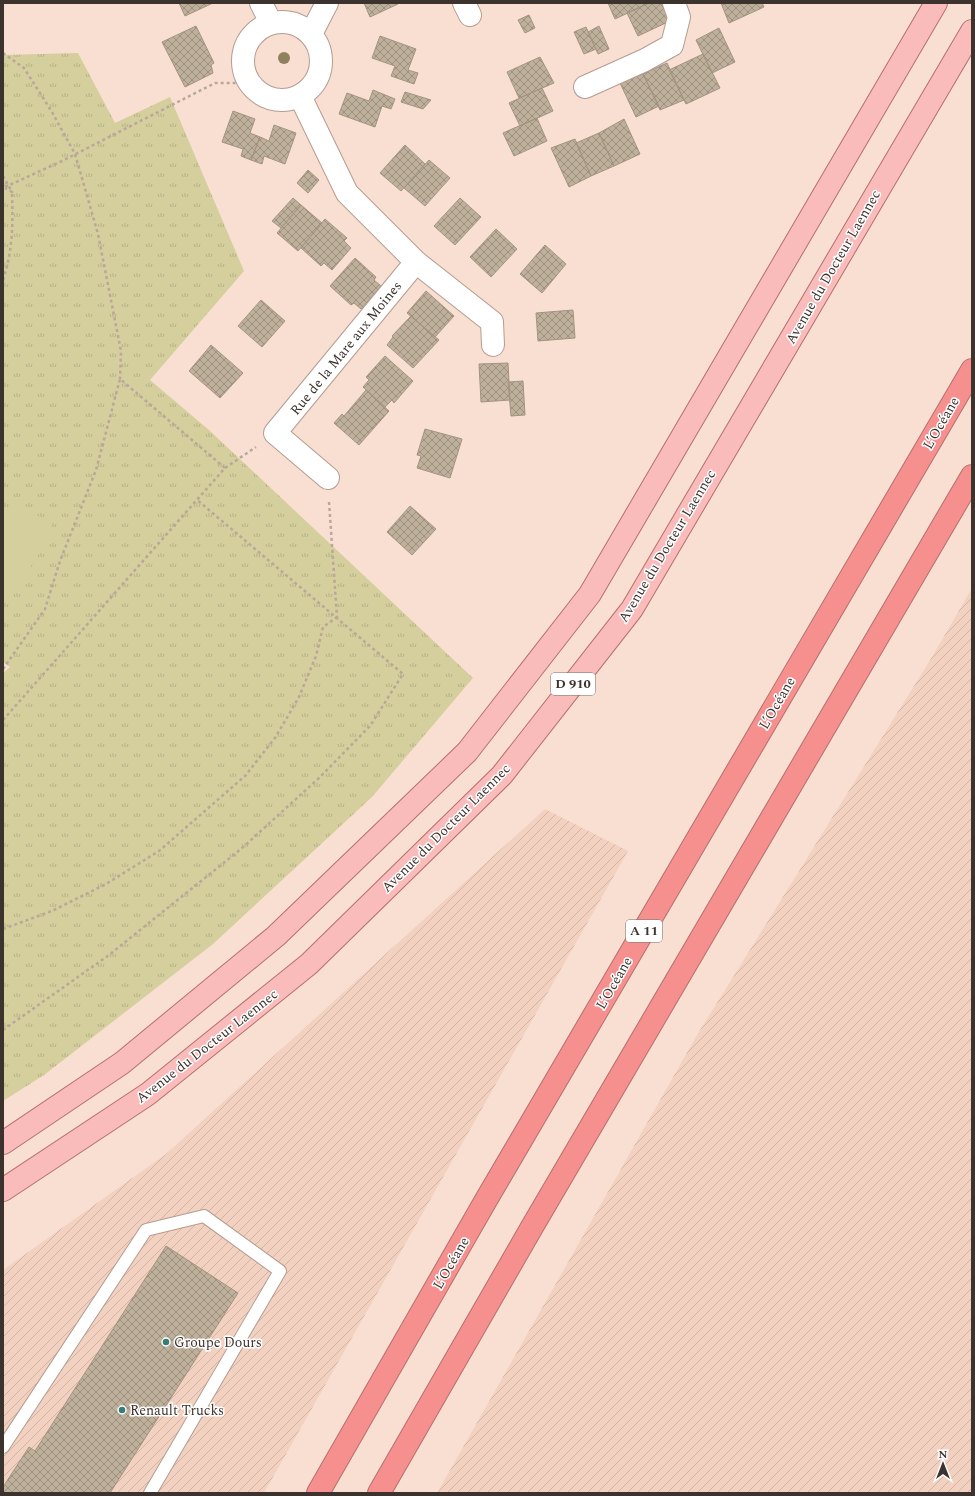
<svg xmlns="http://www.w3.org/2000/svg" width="975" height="1496" font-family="Spectral,serif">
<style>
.industrial{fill:url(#industrial-furrows)}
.grass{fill:url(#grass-tufts)}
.pitch{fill:#d4cf9c}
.building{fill:url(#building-cross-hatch);stroke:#a39480}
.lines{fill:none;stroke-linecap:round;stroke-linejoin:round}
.lane-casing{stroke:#b49c90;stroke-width:14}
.street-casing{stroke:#b49c90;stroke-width:24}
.primary-casing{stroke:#b56f6c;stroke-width:24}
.highway-casing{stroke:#b56f6c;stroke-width:24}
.path{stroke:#baa69b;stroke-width:2.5;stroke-dasharray:3 3;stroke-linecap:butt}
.lane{stroke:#fff;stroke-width:12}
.street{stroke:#fff;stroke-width:22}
.primary{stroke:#fabcbb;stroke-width:22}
.highway{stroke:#f6908e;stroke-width:22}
.tree{fill:#8f805e}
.poi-dot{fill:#367d75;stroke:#fff;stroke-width:1.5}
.labels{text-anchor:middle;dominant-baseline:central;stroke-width:3;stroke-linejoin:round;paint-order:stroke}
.shield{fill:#fff;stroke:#77706d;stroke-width:1}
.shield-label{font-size:13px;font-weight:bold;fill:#3d332e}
.street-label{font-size:14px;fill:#3d332e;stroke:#fff}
.poi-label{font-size:14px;fill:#3d332e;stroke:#fff;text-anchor:start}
</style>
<defs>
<pattern id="industrial-furrows" width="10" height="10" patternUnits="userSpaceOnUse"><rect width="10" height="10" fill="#f3d1c0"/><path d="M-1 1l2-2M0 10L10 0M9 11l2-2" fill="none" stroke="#d1b4a5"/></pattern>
<pattern id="grass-tufts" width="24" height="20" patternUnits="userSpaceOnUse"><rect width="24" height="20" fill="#d4cf9c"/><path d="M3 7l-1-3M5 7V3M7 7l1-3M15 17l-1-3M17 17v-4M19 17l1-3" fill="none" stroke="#b7b287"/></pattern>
<pattern id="building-cross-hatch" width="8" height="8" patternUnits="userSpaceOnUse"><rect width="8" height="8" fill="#bfb09b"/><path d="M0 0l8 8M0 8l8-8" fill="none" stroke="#9c907f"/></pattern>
</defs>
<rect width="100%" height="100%" fill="#f9dfd2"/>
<path class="industrial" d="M972,588V1493H437L697,1035L932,657Z
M545,809L628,851L264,1493H3V1270L166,1154Z"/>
<path class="grass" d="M78,53L115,123L170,97L244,271L150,380L209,430L473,678L372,797L213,944L44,1075L3,1101V673L10,667L3,662V55Z"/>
<path class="pitch" d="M23,506L51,524L52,533L14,593L5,595L3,594V525L13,508Z"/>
<path class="building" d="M179,3H213L185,16Z
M364,3H398V4L370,17Z
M608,3H649L615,19Z
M649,3H664L672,20L638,36L627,13Z
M721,3H762L764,7L729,23Z
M529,15L535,28L525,33L518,20Z
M196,26L214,63L211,65L213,73L185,87L162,42Z
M599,26L609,49L598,54L588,32Z
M586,27L596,49L584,54L574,32Z
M719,28L735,62L712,73L696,40Z
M380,36L416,49L408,70L418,73L414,84L391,76L395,66L372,58Z
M703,54L720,88L686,104L669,70Z
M540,57L554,83L519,98L507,72Z
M667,63L684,100L660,110L643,74Z
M643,74L659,106L636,117L620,83L634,76L635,77Z
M542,88L553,111L520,126L509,103Z
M373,90L395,99L391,109L382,106L375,127L339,114L347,93L369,101Z
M405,92L431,100L423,109L401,102Z
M233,111L255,119L250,133L260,137L251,160L241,156L243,149L222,142Z
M537,118L547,141L514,156L503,133Z
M624,119L640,154L614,166L599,133Z
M274,125L296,133L285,164L264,156L262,164L251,160L260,137L269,141Z
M599,133L614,166L591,176L576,143Z
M575,139L591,176L569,187L551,148Z
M405,145L425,164L401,191L380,173Z
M429,160L450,178L425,206L404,188Z
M308,170L319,180L308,193L297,183Z
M293,198L301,205L281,228L272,221Z
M460,198L481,217L455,245L434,226Z
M301,205L322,223L298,251L277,233Z
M325,219L347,238L344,241L351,248L332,270L324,263L321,266L301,248Z
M496,229L517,249L491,277L470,257Z
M545,245L566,264L542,293L520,274Z
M355,258L376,277L374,280L381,286L361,309L354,303L351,305L330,286Z
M426,291L454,316L435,337L407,313Z
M261,300L285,321L262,347L238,326Z
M573,310L575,338L538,341L536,313Z
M411,316L439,340L413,368L387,345L393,337L392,336Z
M211,345L243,373L220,398L189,371Z
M385,356L413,381L394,403L392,400L385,407L363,387L369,380L366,377Z
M508,363L510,400L481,402L479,364Z
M523,381L525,415L511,416L508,382Z
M366,390L389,411L359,445L334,423L342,414L344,416Z
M425,429L462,439L450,478L417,468L421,456L417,455Z
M410,506L436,529L412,555L387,532Z
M166,1246L238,1293L110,1493H3V1487L29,1447L35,1451Z"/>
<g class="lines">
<g class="lane-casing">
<path id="lane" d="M3,1447L146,1230L204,1216L280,1271L150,1493"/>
</g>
<g class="street-casing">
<path id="street" d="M261,3L271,23
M464,3L470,15
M243 61a39 39 0 1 1 78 0a39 39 0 1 1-78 0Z
M311,34L327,3
M585,87L645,60L672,45L679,17L674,3
M300,96L347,193L416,262L492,322L493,345
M328,478L275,433L416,262"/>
</g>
<g class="primary-casing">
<path id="primary" d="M3,1143L122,1063L276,936L467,752L590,594L936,3
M3,1190L148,1094L309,964L502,775L632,609L972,31"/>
</g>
<g class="highway-casing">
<path id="highway" d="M318,1493L486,1200L972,370
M379,1493L532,1227L972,476"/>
</g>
<path class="path" d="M3,53L24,68L52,112L75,154L98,234L121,351L120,379
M3,176L12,192L5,188
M5,187L62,161L215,83H249
M3,280C13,250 13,223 12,192
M329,502L337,617
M3,669L45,609L60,561L96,470L120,379L225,468
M3,720L225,468L256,447
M3,929L52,911L106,884L159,851L245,776L275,738L299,697L316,656L323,627L337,617
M3,1030L109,955L241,849L319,778L370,726L403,674L196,499"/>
<use href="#lane" class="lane"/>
<use href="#street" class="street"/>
<use href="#primary" class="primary"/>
<use href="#highway" class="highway"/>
</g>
<circle class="tree" cx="284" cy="58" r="6"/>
<g class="poi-dot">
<circle cx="166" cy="1342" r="4"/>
<circle cx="122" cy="1410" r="4"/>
</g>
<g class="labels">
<g class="shield">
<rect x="551" y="673" width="44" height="22" rx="3"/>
<rect x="626" y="920" width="36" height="22" rx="3"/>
</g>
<g class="shield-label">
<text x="573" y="684">D 910</text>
<text x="644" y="931">A 11</text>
</g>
<g class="street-label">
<text transform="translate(833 267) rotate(-60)">Avenue du Docteur Laennec</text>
<text transform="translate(346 348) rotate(-51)">Rue de la Mare aux Moines</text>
<text transform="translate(941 423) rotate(-60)">L’Océane</text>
<text transform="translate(667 546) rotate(-59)">Avenue du Docteur Laennec</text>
<text transform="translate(777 703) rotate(-60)">L’Océane</text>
<text transform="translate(446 828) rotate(-45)">Avenue du Docteur Laennec</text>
<text transform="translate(614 983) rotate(-60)">L’Océane</text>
<text transform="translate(207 1046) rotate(-38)">Avenue du Docteur Laennec</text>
<text transform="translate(451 1263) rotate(-60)">L’Océane</text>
</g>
<g class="poi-label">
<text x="174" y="1342">Groupe Dours</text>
<text x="130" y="1410">Renault Trucks</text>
</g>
</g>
<rect width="975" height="1496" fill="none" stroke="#3d332e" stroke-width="8"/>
<g transform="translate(943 1464)" stroke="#ffffff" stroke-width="3" paint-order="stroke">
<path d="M0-3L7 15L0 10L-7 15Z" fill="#3d332e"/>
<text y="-6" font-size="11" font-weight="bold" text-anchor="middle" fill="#3d332e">N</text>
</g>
</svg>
